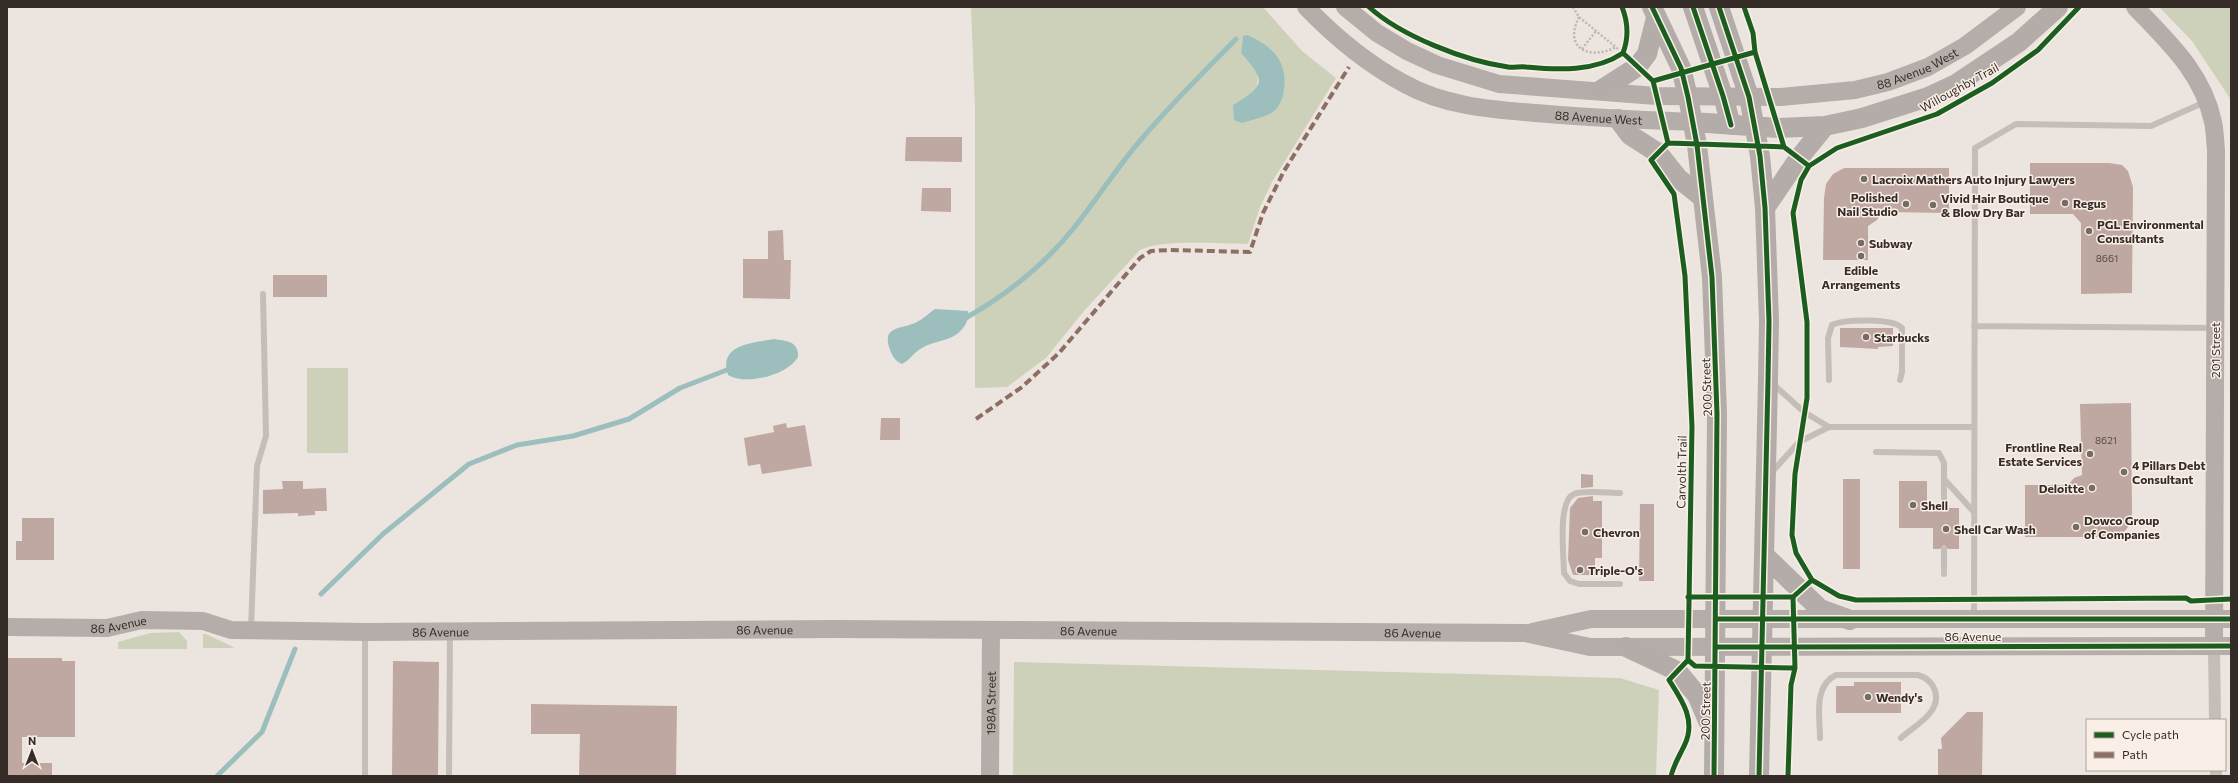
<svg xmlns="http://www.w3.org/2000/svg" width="2238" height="783" font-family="Commissioner,sans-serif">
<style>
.green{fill:#ced1b9;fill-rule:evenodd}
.water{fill:#9cbfbd}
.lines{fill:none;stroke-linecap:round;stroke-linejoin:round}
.stream{stroke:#9cbfbd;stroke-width:5}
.building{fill:#bfa8a1}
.path{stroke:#bdb6b1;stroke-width:2.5;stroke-dasharray:2 2;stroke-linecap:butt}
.lane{stroke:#c5bdb8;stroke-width:6}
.street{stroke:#c5bdb8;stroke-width:12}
.secondary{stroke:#b5ada9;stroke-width:18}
.primary{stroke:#b3aca8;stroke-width:20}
.quiet{stroke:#8d6e63;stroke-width:4;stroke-dasharray:8 4;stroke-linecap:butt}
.cycleway-casing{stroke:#f9efe6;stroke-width:8}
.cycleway{stroke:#1b5e20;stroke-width:5}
.poi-dot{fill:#756c67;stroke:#f9efe6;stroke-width:1.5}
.labels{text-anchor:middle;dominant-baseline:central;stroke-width:3;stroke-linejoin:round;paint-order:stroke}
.number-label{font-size:10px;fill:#584a46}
.street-label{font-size:12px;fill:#352b27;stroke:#f9efe6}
.poi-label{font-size:12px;font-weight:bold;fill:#352b27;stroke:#f9efe6;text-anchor:start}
</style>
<rect width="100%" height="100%" fill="#ece5df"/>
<path class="green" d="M971,7H1263L1302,51L1336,78L1272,182L1260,207L1248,244C1221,244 1162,239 1140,250L1084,311L1046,358L1007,387L975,388V108ZM1247,35L1274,111L1233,105L1256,89C1262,70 1253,67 1241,53L1243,37Z
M2159,7H2231V100L2192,41Z
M307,368H348V453H307Z
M179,632L187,641V649H118V642L150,633Z
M203,634H206L235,648H203Z
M1014,662L1620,678L1659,690L1656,776H1013Z"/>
<path class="water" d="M1247,35C1271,45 1288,61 1284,89C1283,97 1281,105 1274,111C1267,117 1251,120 1242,123L1234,120L1233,105C1265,84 1267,83 1241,53L1243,36Z
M935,309L968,311L969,316C960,343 942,337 922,348C914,352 910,360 902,364C895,361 893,357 890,350C881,325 901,330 917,322C923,319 929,313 935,309Z
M774,339C786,341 799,341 798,357C788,375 746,386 728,375C718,344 752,343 774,339Z"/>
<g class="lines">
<path class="stream" d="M964,319C1005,296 1043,266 1073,229C1096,201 1115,170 1139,142C1169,106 1203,73 1236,39
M321,594L383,534L469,464L517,445L573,436L629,419L680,388L732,368
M217,776L262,732L295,649"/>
</g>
<path class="building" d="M906,137H962V162L905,161Z
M2030,163H2109L2122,165L2128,171L2133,187L2132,293L2081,294V223L2073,214H2030Z
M1844,168H1949V213L1882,212L1877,220L1868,226V260H1823L1824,198L1826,184L1833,174Z
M922,188H951V212L921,211Z
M783,230L784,260H791L790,299L743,298V259H768V231Z
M273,275H327V297H273Z
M1840,328H1893V346L1878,347V349L1840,347Z
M2131,403L2132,512L2131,523L2125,531L2118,535L2108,537H2025V485H2068L2074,478L2082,475L2080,404Z
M881,418H900V440H880Z
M786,423L787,428L805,425L812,466L762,474L760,464L748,466L744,438L774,432L773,426Z
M1581,474L1593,475V487L1581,488Z
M1843,479H1860V569H1843Z
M282,481H303V489L326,488L327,511H315V515L298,516V513L263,514V490L283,489Z
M1899,481H1927V508H1940L1944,512L1948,508H1959V549H1948L1944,545L1940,549H1933V528H1899Z
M1593,496V501H1602V558H1595V575H1573L1568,560L1570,508L1578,498Z
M1640,504H1654V581H1639Z
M22,518H54V560H16V541H22Z
M7,658H62V661H75V737H22V763H52V776H7Z
M393,661L439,662L438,776H392Z
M1854,682H1901V713H1836V686H1854Z
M531,704L677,706L676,776H579L580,734H531Z
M1967,712H1983L1982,776H1938V749H1942L1941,738Z"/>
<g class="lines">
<path class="path" d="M1573,7L1579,17L1623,53
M1579,17C1563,48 1589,61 1616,47
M1582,49L1596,31
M1688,597H1699
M1732,597H1745
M1732,667H1745
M1778,667L1795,668"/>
<path class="lane" d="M1974,326L2214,328
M1829,380L1828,338L1832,325C1844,319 1893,318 1902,328V372L1900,380
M1772,383L1804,412L1829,427
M1876,452L1939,453L1944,463V508
M1772,472L1799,442L1829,427H1973
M1944,479L1973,511
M1620,493C1609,493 1583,490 1574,494C1557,501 1564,556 1564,573L1570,581L1579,584H1620
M1944,549V574
M1974,617L1975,148L2016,124L2151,126L2205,102
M251,629L257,466L266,436L263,294
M1820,738C1820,717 1813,686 1836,675H1918C1935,680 1942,698 1930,713C1923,722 1910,730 1901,738
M365,776V633
M449,776L450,634"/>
<path class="street" d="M2214,646L2215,720
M2216,770V776"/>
<g class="secondary">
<path id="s1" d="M1306,7C1335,37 1366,63 1403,83C1447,108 1499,110 1548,114C1596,118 1645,120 1693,122"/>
<path id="s2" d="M1345,7L1377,33L1407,51L1437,65L1499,84L1657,96L1781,97L1855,90L1888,82L1928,67L1965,46L2017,7"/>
<path d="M2135,7C2168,42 2203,73 2213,122C2215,131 2215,141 2216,150L2214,646"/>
<path id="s3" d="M7,627L107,628L142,620L203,621L231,630L365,632L832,629L1525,633L1590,647L2231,646"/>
<path d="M1532,632L1591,619H2231"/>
<path id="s4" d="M990,776L991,630"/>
</g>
<path class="primary" d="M1652,7L1681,68L1688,97L1697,145L1712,277L1717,414L1714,776
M1693,7L1723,96L1731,125
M1719,7L1749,97L1760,156L1765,208L1769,321L1768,380L1759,776
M1601,90L1637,67L1647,54L1656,18
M1618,119L1630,135L1658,153L1678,178L1703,198
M1693,122L1778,128L1825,126L1862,118L1928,97L1956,84L2019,42L2058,7
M1765,208L1799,158L1825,126
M1764,555L1820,609L1850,620
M1626,647L1677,671L1697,695L1712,730"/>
<path class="quiet" d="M976,419L1022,387L1059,353L1140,258L1151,251L1170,250L1250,252L1263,213L1284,171L1349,67"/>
<g class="cycleway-casing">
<path id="cycleway" d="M1369,7C1401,36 1465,61 1508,67C1514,68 1520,66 1526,67C1558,70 1595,72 1623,53
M1622,7C1628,22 1629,37 1623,53L1653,81L1668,143L1651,160L1674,194L1685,276L1692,427L1688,660L1669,680C1682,700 1696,720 1685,744C1680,755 1674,764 1671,776
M1652,7L1681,68L1688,97L1697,145L1712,277L1717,414L1714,776
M1693,7L1723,96L1731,125
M1719,7L1749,97L1760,156L1765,208L1769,321L1768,380L1759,776
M1744,7L1753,33L1755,52L1784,147
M1653,81L1755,52
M1668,143L1784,147L1809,166
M1812,580L1839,596L1856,600L2186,598L2191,601L2231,599
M1688,597H1793
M1716,619H2231
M1716,647L2231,646
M1688,660L1695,666L1795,668
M1788,776L1791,685L1795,668L1793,597L1812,580L1796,553L1792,535L1795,474L1807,398V322L1793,213L1801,180L1809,166L1837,148L1937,114L1992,83L2038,50L2079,7"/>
</g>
<use href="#cycleway" class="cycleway"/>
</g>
<g class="poi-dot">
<circle cx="1864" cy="179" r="4"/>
<circle cx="2065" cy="203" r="4"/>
<circle cx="1906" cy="204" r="4"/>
<circle cx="1933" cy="205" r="4"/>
<circle cx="2089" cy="231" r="4"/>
<circle cx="1861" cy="243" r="4"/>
<circle cx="1861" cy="256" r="4"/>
<circle cx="1866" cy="337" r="4"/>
<circle cx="2090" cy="454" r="4"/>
<circle cx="2124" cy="472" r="4"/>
<circle cx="2092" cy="488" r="4"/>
<circle cx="1913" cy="505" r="4"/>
<circle cx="2076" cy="527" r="4"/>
<circle cx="1946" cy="529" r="4"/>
<circle cx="1585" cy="532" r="4"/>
<circle cx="1580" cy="570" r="4"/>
<circle cx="1868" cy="697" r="4"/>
</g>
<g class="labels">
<g class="number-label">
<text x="2107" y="258">8661</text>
<text x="2106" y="440">8621</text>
</g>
<g class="street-label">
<text stroke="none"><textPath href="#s2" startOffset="597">88 Avenue West</textPath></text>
<text transform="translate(1959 87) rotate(-29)">Willoughby Trail</text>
<text stroke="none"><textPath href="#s1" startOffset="324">88 Avenue West</textPath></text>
<text transform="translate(2215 350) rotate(-90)">201 Street</text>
<text transform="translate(1706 387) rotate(-92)">200 Street</text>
<text transform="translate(1681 472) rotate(-89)">Carvolth Trail</text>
<text stroke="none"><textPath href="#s3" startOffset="112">86 Avenue</textPath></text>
<text stroke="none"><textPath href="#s3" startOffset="760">86 Avenue</textPath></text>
<text stroke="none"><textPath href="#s3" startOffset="436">86 Avenue</textPath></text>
<text stroke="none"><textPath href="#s3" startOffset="1084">86 Avenue</textPath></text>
<text stroke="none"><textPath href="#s3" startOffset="1408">86 Avenue</textPath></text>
<text x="1973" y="636">86 Avenue</text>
<text stroke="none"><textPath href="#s4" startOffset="73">198A Street</textPath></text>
<text transform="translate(1705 711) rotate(-89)">200 Street</text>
</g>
<g class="poi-label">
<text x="1872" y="179">Lacroix Mathers Auto Injury Lawyers</text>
<text x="1898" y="197" text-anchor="end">Polished<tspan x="1898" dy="14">Nail Studio</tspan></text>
<text x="1941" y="198">Vivid Hair Boutique<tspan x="1941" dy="14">&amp; Blow Dry Bar</tspan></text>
<text x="2073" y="203">Regus</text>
<text x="2097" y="224">PGL Environmental<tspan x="2097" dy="14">Consultants</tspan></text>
<text x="1869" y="243">Subway</text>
<text x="1861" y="270" text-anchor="middle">Edible<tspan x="1861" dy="14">Arrangements</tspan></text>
<text x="1874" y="337">Starbucks</text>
<text x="2082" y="447" text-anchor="end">Frontline Real<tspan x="2082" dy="14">Estate Services</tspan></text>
<text x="2132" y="465">4 Pillars Debt<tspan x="2132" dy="14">Consultant</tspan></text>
<text x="2084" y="488" text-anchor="end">Deloitte</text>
<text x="1921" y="505">Shell</text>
<text x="2084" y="520">Dowco Group<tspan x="2084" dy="14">of Companies</tspan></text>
<text x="1954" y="529">Shell Car Wash</text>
<text x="1593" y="532">Chevron</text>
<text x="1588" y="570">Triple-O's</text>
<text x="1876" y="697">Wendy's</text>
</g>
</g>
<rect width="2238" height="783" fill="none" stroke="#352b27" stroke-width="16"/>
<rect x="2086" y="719" width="140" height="52" fill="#f9efe6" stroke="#aba19a"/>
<rect x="2094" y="732" width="20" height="6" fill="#1b5e20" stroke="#aba19a"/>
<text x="2122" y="739" font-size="12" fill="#352b27">Cycle path</text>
<rect x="2094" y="752" width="20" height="6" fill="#8d6e63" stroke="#aba19a"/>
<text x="2122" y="759" font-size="12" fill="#352b27">Path</text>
<g transform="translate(32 751)" stroke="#f9efe6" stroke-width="3" paint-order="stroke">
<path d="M0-3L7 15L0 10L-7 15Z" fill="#352b27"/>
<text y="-6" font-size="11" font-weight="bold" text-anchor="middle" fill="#352b27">N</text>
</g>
</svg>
